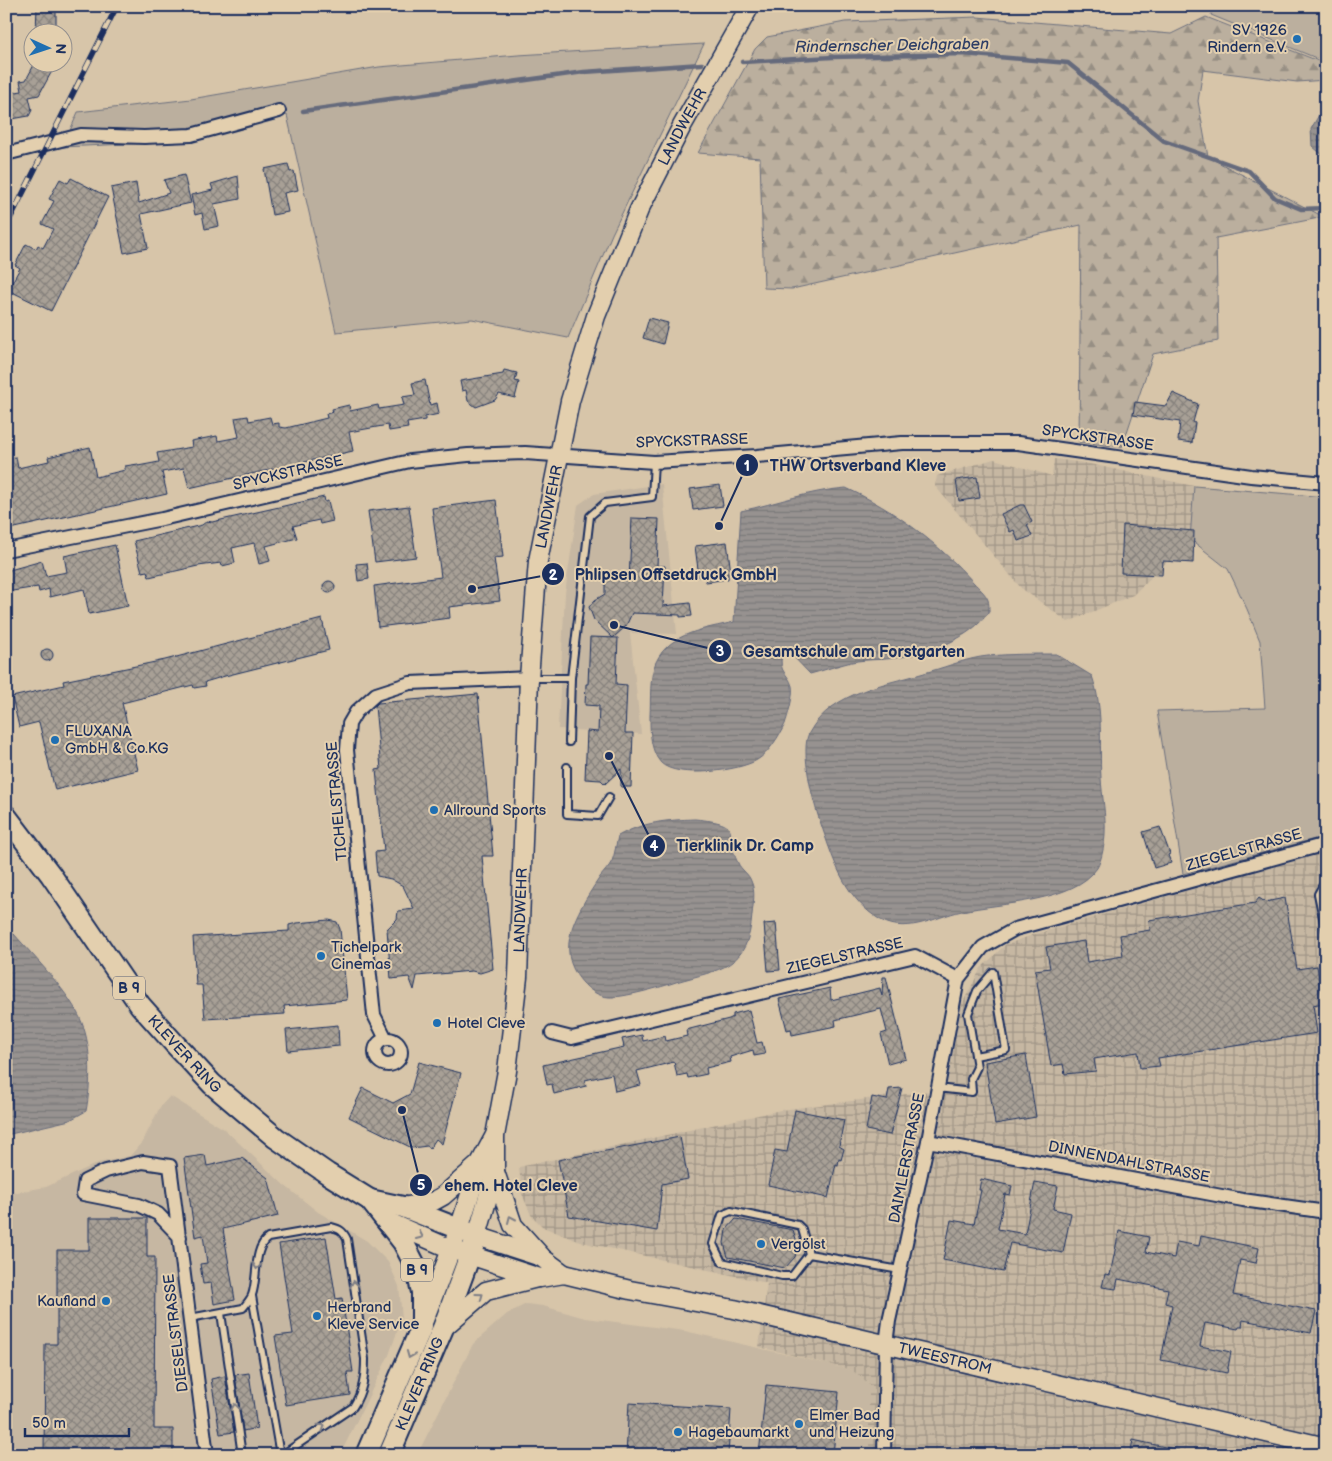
<svg xmlns="http://www.w3.org/2000/svg" width="1332" height="1461" font-family="'Balsamiq Sans',sans-serif">
<style>
.built{fill:#c6b7a2}
.industrial{fill:url(#industrial-grid)}
.green{fill:#bbaf9e;stroke:#6b6f7e}
.forest{fill:url(#forest-firs);stroke:#6b6f7e}
.water{fill:url(#water-rules);stroke:#656a7c}
.lines{fill:none;stroke-linecap:round;stroke-linejoin:round}
.stream{stroke:#656a7c;stroke-width:4.5}
.building{fill:url(#building-cross-hatch);stroke:#1b2f5e}
.lane-casing{stroke:#1b2f5e;stroke-width:10}
.street-casing{stroke:#1b2f5e;stroke-width:16}
.secondary-casing{stroke:#1b2f5e;stroke-width:21}
.primary-casing{stroke:#1b2f5e;stroke-width:24}
.lane{stroke:#e3cfae;stroke-width:6}
.street{stroke:#e3cfae;stroke-width:12}
.secondary{stroke:#e3cfae;stroke-width:18}
.primary{stroke:#e3cfae;stroke-width:20}
.rail-casing{stroke:#1b2f5e;stroke-width:5.5}
.rail{stroke:#e3cfae;stroke-width:4;stroke-dasharray:11;stroke-linecap:butt}
.oneway{stroke:#7f7f86}
.poi-dot{fill:#1f6fb2;stroke:#e3cfae;stroke-width:2}
.labels{text-anchor:middle;dominant-baseline:central;stroke-width:4;stroke-linejoin:round;paint-order:stroke}
.shield{fill:#e3cfae;stroke:#575f76;stroke-width:1}
.shield-label{font-size:14px;font-weight:bold;fill:#1b2f5e}
.poi-label{font-size:15px;fill:#1b2f5e;stroke:#e3cfae;text-anchor:start}
.street-label{font-size:15px;fill:#1b2f5e;stroke:#e3cfae}
.water-label{font-size:16px;font-style:italic;fill:#2e3e66;stroke:#e3cfae}
.leader{fill:none;stroke:#1b2f5e;stroke-width:2}
.callout-dot{fill:#1b2f5e;stroke:#e3cfae;stroke-width:2}
.mark-label{font-size:15px;text-anchor:middle;font-weight:bold;fill:#fff}
.callout-label{font-size:16px;text-anchor:middle;font-weight:bold;fill:#1b2f5e;stroke:#e3cfae;stroke-width:4;stroke-linejoin:round;paint-order:stroke}
</style>
<defs>
<pattern id="industrial-grid" width="8" height="8" patternUnits="userSpaceOnUse" patternTransform="scale(1.25)"><rect width="8" height="8" fill="#c6b7a2"/><path d="M0 4h8M4 0v8" fill="none" stroke="#a09587"/></pattern>
<pattern id="forest-firs" width="22" height="20" patternUnits="userSpaceOnUse" patternTransform="scale(1.25)"><rect width="22" height="20" fill="#bbaf9e"/><path d="M5 1l3.5 6h-7zM16 11l3.5 6h-7z" fill="#978f84"/></pattern>
<pattern id="water-rules" width="6" height="5" patternUnits="userSpaceOnUse" patternTransform="scale(1.25)"><rect width="6" height="5" fill="#979290"/><path d="M0 2.5h6" fill="none" stroke="#7a7879"/></pattern>
<pattern id="building-cross-hatch" width="8" height="8" patternUnits="userSpaceOnUse" patternTransform="scale(1.25)"><rect width="8" height="8" fill="#a8a096"/><path d="M0 0l8 8M0 8l8-8" fill="none" stroke="#88837e"/></pattern>
</defs>
<rect width="100%" height="100%" fill="#d7c5a9"/>
<filter id="ink" filterUnits="userSpaceOnUse"><feTurbulence type="fractalNoise" baseFrequency=".02" numOctaves="2"/><feDisplacementMap in="SourceGraphic" scale="10" xChannelSelector="R" yChannelSelector="G"/><feConvolveMatrix kernelMatrix="1 2 1 2 8 2 1 2 1" color-interpolation-filters="sRGB"/></filter>
<g filter="url(#ink)">
<path class="built" d="M662,484L677,634L630,633L641,734L558,729L565,593L578,505L594,494Z
M170,1096L224,1129L284,1185L318,1212L367,1241L388,1262L399,1286L402,1318L389,1355L340,1455H6V1194L46,1187L98,1163L130,1156L143,1141L160,1107Z
M526,1304L543,1306L585,1318L685,1331L853,1370L869,1385V1455H417L473,1344L507,1314Z"/>
<path class="industrial" d="M994,459L1052,476L1054,459L1085,463L1194,486L1190,539L1133,595L1068,622L1021,588L935,486L937,476Z
M1326,851V1455H869V1385L852,1370L759,1347L767,1283L577,1241L543,1227L531,1215L522,1194L519,1167L781,1110L946,1089L962,1004L981,968L1005,945L1035,934Z"/>
<path class="green" d="M1215,6H1326V62L1211,15Z
M704,44L612,234L568,338L472,319L336,332L287,115L192,141L63,147L78,112L191,99L379,67L518,55Z
M1194,486L1326,497V836L1183,874L1157,711L1265,708L1260,641L1247,609L1228,569L1190,539Z"/>
<path class="forest" d="M977,17L1171,34L1206,17L1326,64V80L1297,82L1203,70L1198,101L1208,157L1324,217L1216,238L1218,341L1153,354L1122,447L1079,442L1081,225L792,289L764,288L760,158L698,153L755,49L767,37L845,22Z"/>
<path class="water" d="M1324,106H1326V158L1312,146L1311,129Z
M846,488C895,510 938,543 974,583C978,587 986,594 988,600C989,603 989,608 989,612C970,638 933,652 901,657C882,661 862,658 844,664C832,667 822,671 810,674L790,653L782,655C778,673 788,672 792,686C794,695 788,715 785,724C779,736 769,753 757,760C739,771 677,779 661,763C650,751 650,731 650,716C651,700 649,677 656,662C670,632 706,629 734,622L741,511C778,503 808,491 846,488Z
M1056,654L1092,676C1104,711 1099,742 1101,778C1102,796 1106,815 1105,833C1105,841 1102,860 1097,868C1074,902 1000,903 962,911C934,917 904,937 876,917C843,895 832,856 820,821C813,802 800,751 809,733C832,690 890,684 931,671C949,666 968,658 988,656C1010,654 1033,654 1056,654Z
M695,819C747,824 722,831 738,863C741,870 749,874 751,881C756,891 753,904 752,915C748,969 721,969 676,982C662,987 622,998 609,997C589,996 570,972 569,953C566,927 587,897 600,877C604,872 609,867 612,861C615,854 616,844 618,836C643,822 667,820 695,819Z
M6,934H14C34,957 72,995 82,1023C92,1048 91,1085 86,1111L70,1120L6,1135Z"/>
<g class="lines">
<path class="stream" d="M742,62L833,57L963,54L1068,63L1164,141L1249,171L1275,198L1301,209L1326,208
M303,111L584,72L702,64"/>
</g>
<path class="building" d="M37,6H56V32H36Z
M35,63L52,71L39,95L29,97L32,110L29,116L6,120V106L11,104L9,93L22,91L20,81L26,80Z
M288,164L290,172L294,171L298,190L284,193L288,212L272,215L264,169Z
M184,175L191,203L141,214L148,248L124,253L111,188L136,183L139,203L169,193L164,180Z
M238,176L240,199L214,204L219,226L205,229L202,213L195,215L191,195L213,190L211,184Z
M71,178L108,197L51,311L8,290L20,268L15,265L26,244L36,249L38,245L43,248L53,229L42,224L54,201L49,199L60,179L68,183Z
M649,318L668,323L663,344L643,338Z
M504,370L517,373L515,381L519,382L515,398L499,394L495,400L476,407L468,401L466,390L462,391L460,381L503,374Z
M425,380L430,405L437,403L439,414L425,417V420L407,423L408,428L389,431L388,425L349,432L353,451L189,488L184,468L162,472L167,494L6,530V458L16,457L18,468L49,461L48,457L90,447L96,477L125,470V466L138,464V466L159,462L157,453L192,447L191,441L217,436L218,441L239,437L235,418L248,416L249,421L270,417L272,424L279,423V427L286,428L327,418L326,414L333,412L332,409L349,405L350,411L378,405L379,409L404,405L402,397L415,395L412,383Z
M1173,393L1198,404L1193,422L1195,423L1192,443L1178,441L1180,422L1133,415L1135,402L1166,406Z
M977,477L980,498L959,501L956,480Z
M720,485L723,506L693,510L690,489Z
M324,497L325,502L328,501L333,521L320,524L319,520L293,526L297,538L266,546L270,561L259,564L254,543L232,548L235,563L222,566L221,563L198,566L149,577L147,571L142,572L134,541L202,525L207,521L212,522Z
M496,500L503,557L494,558L500,601L449,607L450,618L378,627L374,586L441,577L432,508Z
M1020,505H1024L1032,522L1027,525L1032,536L1018,541L1014,530L1010,532L1001,514Z
M409,506L416,557L375,562L368,511Z
M632,518L659,519L657,566H665L663,606L690,603L692,616L680,617V615L632,613L626,626L613,638L594,620L589,607L595,600L605,594V579L629,580Z
M1123,525L1194,531L1193,563L1163,561L1162,575L1121,573Z
M727,542L731,573H728V579L706,582L705,576L699,577L695,546Z
M115,545L128,606L89,614L84,589L50,597L49,589L39,592L38,587L6,592V571L42,561L46,576L67,572L64,556Z
M367,563L369,579L358,581L356,564Z
M323 587a6 6 0 1 1 12 0a6 6 0 1 1-12 0Z
M322,619L329,650L225,676L205,682L206,686L194,688L193,685L122,703L138,770L55,790L39,722L19,727L12,697L64,685L63,681L165,660Z
M590,637L618,638L616,684L627,685L625,733H633L631,787H621V769L605,784L601,780L585,779L587,731L598,732L599,706L585,705L586,684H588Z
M41 655a6 6 0 1 1 12 0a6 6 0 1 1-12 0Z
M478,694L493,856H482L493,969L480,973L472,971L417,976L414,990L409,977L391,979L387,929L397,919L398,911L414,909L403,886L391,879L377,876L375,852L384,851L376,770L381,769L375,706L378,703Z
M1160,827L1170,854L1168,855L1171,863L1154,868L1143,832Z
M1259,898L1265,902L1285,898L1297,969L1317,966L1323,1003L1313,1005L1317,1033L1158,1058L1160,1066L1140,1068L1138,1052L1094,1059L1096,1071L1065,1074L1063,1064L1051,1066L1035,970L1050,968L1046,947L1084,941L1087,962L1123,956L1120,935L1150,930L1149,920L1255,903Z
M329,920L337,922L340,929L347,1000L284,1006L285,1014L205,1019L202,985H196L193,937L289,931V925L297,923Z
M776,923L780,970L768,971L764,924Z
M883,977H886L906,1059L888,1064L881,1034L887,1032L881,1009L835,1020L836,1026L792,1035L791,1029L787,1030L779,999L830,988L831,1000L880,988L882,996Z
M749,1010L757,1043L762,1042L765,1054L754,1056L753,1050L730,1057L731,1062L706,1068L707,1074L688,1078L687,1074L677,1076L674,1062L637,1071L641,1085L615,1091L612,1074L585,1080L586,1086L554,1094L552,1084L547,1085L543,1065L624,1047L622,1039L642,1035L643,1041L665,1036L666,1041L687,1036L686,1030L729,1019L733,1017V1014Z
M338,1025L339,1046L288,1051L286,1030Z
M1026,1055L1036,1117L995,1124L985,1062Z
M419,1062L461,1073L442,1144L436,1139L430,1148L427,1146L412,1148L349,1117L363,1088L393,1103L410,1094Z
M902,1088L890,1135L866,1130L872,1097L887,1100L889,1089Z
M795,1110L844,1120L839,1146L844,1149L841,1160L839,1159L838,1165L836,1164L828,1198L768,1185L775,1150L787,1152Z
M680,1137L688,1179L662,1184L657,1231L569,1216L558,1160Z
M205,1155L207,1166L242,1158L268,1178L278,1216L223,1229L235,1300L214,1304L211,1283L203,1284L200,1264L207,1263L203,1235L195,1237L184,1158Z
M981,1179L1012,1186L1010,1195L1005,1194L998,1229L1025,1234L1035,1182L1058,1186L1053,1209L1071,1213L1063,1253L1010,1243L1003,1272L943,1260L951,1220L974,1224L981,1190H979Z
M89,1218H147V1257H155L154,1429H173V1455L44,1454L45,1344H57V1250H89Z
M736,1219L793,1230L798,1245L795,1257L785,1268L728,1257L724,1243L726,1230Z
M1119,1231L1149,1237L1146,1252L1174,1258L1177,1242L1199,1246L1201,1236L1259,1248L1256,1263L1240,1260L1233,1295L1316,1311L1311,1333L1243,1320L1242,1327H1239L1238,1329L1205,1323L1200,1346L1231,1352L1227,1373L1161,1360L1172,1305L1165,1303L1168,1289L1118,1279L1116,1289L1102,1287L1105,1274L1110,1275Z
M326,1237L336,1299L342,1298L353,1372H347L350,1395L286,1405L275,1336L293,1334L279,1244Z
M249,1373L257,1428L243,1431L235,1375Z
M225,1376L234,1432L220,1434L211,1379Z
M766,1385L839,1392L833,1455H759Z
M629,1403L731,1409L728,1455H626Z
M1133,1440L1179,1450L1178,1455H1130Z"/>
<g class="lines">
<g class="lane-casing">
<path id="lane" d="M530,678H571
M569,742L571,678L590,516L605,503L652,497L654,462
M567,767V814L598,816L609,797
M1326,880L1318,894L1326,932
M937,1088L972,1092L971,1079L977,1067L968,1014L977,991L993,972L1006,1050L975,1056
M809,1254L802,1229L798,1225L731,1211L722,1215L713,1244L722,1262L782,1276H792L809,1254L900,1270
M252,1296L280,1455
M221,1313L242,1455
M190,1318L243,1308C246,1304 250,1300 252,1295C258,1279 253,1248 268,1238L331,1227C340,1229 343,1231 347,1239L365,1359C365,1377 363,1391 353,1407L282,1455"/>
</g>
<g class="street-casing">
<path id="street" d="M6,154L81,135L144,137L191,135L279,111
M6,550L162,519L410,461L468,455L525,453L654,462L757,456L902,443H1018L1251,476L1326,483
M552,1033L572,1038L915,956L958,979L983,947L1015,929L1326,844
M386,1039L374,1015L347,750L349,724L356,712L376,694L410,683L529,678
M375 1052a13 13 0 1 1 26 0a13 13 0 1 1-26 0Z
M928,1141L1243,1200L1326,1212
M180,1237L158,1214L139,1205L83,1194L85,1181L106,1171L143,1162L170,1166L207,1455
M884,1455L886,1344L889,1321L928,1141L958,979"/>
</g>
<g class="secondary-casing">
<g id="secondary">
<path d="M495,1172L513,1225L541,1256"/>
<path d="M403,1207L434,1201L443,1196L478,1165"/>
<path id="s1" d="M389,1222L451,1249L540,1278L564,1274L630,1290L734,1309L1326,1447"/>
<path id="s2" d="M564,1274L541,1257L477,1236L495,1172V1136L507,1071L518,977L529,678L538,561L570,401L596,316L639,210L682,126L750,6"/>
<path d="M424,1320L459,1229L480,1163L494,1137"/>
<path d="M443,1328L486,1291L537,1278"/>
</g>
</g>
<g class="primary-casing">
<g id="primary">
<path id="s3" d="M6,816L51,875L140,1005L173,1042L212,1084L276,1138L328,1174L370,1200L403,1242L416,1267L422,1292V1326L366,1455"/>
<path d="M370,1200L403,1207L477,1236L443,1328L389,1455"/>
</g>
</g>
<use href="#lane" class="lane"/>
<use href="#street" class="street"/>
<use href="#secondary" class="secondary"/>
<use href="#primary" class="primary"/>
<g class="rail-casing">
<path id="rail" d="M6,227L117,6"/>
</g>
<use href="#rail" class="rail"/>
</g>
<defs><path id="oneway-chevron" d="M-2-3.5L2.5 0L-2 3.5" fill="none" stroke-width="1.6" stroke-linecap="round" stroke-linejoin="round" transform="scale(1.25)"/></defs>
<g class="oneway">
<use href="#oneway-chevron" transform="translate(511 1219) rotate(-114)"/>
<use href="#oneway-chevron" transform="translate(420 1236) rotate(25)"/>
<use href="#oneway-chevron" transform="translate(257 1266) rotate(98)"/>
<use href="#oneway-chevron" transform="translate(354 1284) rotate(-99)"/>
<use href="#oneway-chevron" transform="translate(480 1296) rotate(-36)"/>
<use href="#oneway-chevron" transform="translate(410 1355) rotate(112)"/>
<use href="#oneway-chevron" transform="translate(235 1407) rotate(-98)"/>
<use href="#oneway-chevron" transform="translate(322 1427) rotate(-34)"/>
</g>
</g>
<g class="poi-dot">
<circle cx="1297" cy="39" r="5"/>
<circle cx="55" cy="740" r="5"/>
<circle cx="434" cy="810" r="5"/>
<circle cx="321" cy="956" r="5"/>
<circle cx="437" cy="1023" r="5"/>
<circle cx="761" cy="1244" r="5"/>
<circle cx="106" cy="1301" r="5"/>
<circle cx="317" cy="1316" r="5"/>
<circle cx="799" cy="1424" r="5"/>
<circle cx="678" cy="1432" r="5"/>
</g>
<g class="labels">
<g class="shield">
<rect x="113" y="976.5" width="32" height="23" rx="4"/>
<rect x="401" y="1258.5" width="32" height="23" rx="4"/>
</g>
<g class="shield-label">
<text x="129" y="988">B 9</text>
<text x="417" y="1270">B 9</text>
</g>
<g class="poi-label">
<text x="1287" y="30" text-anchor="end">SV 1926<tspan x="1287" dy="17">Rindern e.V.</tspan></text>
<text x="65" y="731">FLUXANA<tspan x="65" dy="17">GmbH &amp; Co.KG</tspan></text>
<text x="444" y="810">Allround Sports</text>
<text x="331" y="947">Tichelpark<tspan x="331" dy="17">Cinemas</tspan></text>
<text x="447" y="1023">Hotel Cleve</text>
<text x="771" y="1244">Vergölst</text>
<text x="96" y="1301" text-anchor="end">Kaufland</text>
<text x="327" y="1307">Herbrand<tspan x="327" dy="17">Kleve Service</tspan></text>
<text x="809" y="1415">Elmer Bad<tspan x="809" dy="17">und Heizung</tspan></text>
<text x="688" y="1432">Hagebaumarkt</text>
</g>
<g class="street-label">
<text stroke="none"><textPath href="#s2" startOffset="1236">LANDWEHR</textPath></text>
<text transform="translate(1098 438) rotate(8)">SPYCKSTRASSE</text>
<text transform="translate(692 441) rotate(-2)">SPYCKSTRASSE</text>
<text transform="translate(288 473) rotate(-13)">SPYCKSTRASSE</text>
<text stroke="none"><textPath href="#s2" startOffset="831">LANDWEHR</textPath></text>
<text transform="translate(337 801) rotate(-95)">TICHELSTRASSE</text>
<text transform="translate(1244 850) rotate(-16)">ZIEGELSTRASSE</text>
<text stroke="none"><textPath href="#s2" startOffset="426">LANDWEHR</textPath></text>
<text transform="translate(845 956) rotate(-13)">ZIEGELSTRASSE</text>
<text stroke="none"><textPath href="#s3" startOffset="298">KLEVER RING</textPath></text>
<text transform="translate(907 1158) rotate(-79)">DAIMLERSTRASSE</text>
<text transform="translate(1129 1162) rotate(11)">DINNENDAHLSTRASSE</text>
<text transform="translate(176 1333) rotate(-97)">DIESELSTRASSE</text>
<text stroke="none"><textPath href="#s1" startOffset="576">TWEESTROM</textPath></text>
<text transform="translate(420 1384) rotate(-67)">KLEVER RING</text>
</g>
<g class="water-label">
<text transform="translate(892 46) rotate(-1)">Rindernscher Deichgraben</text>
</g>
</g>
<path class="leader" d="M719 526L747 465M472 589L553 574M614 625L720 651M609 756L654 846M402 1110L421 1185"/>
<g class="callout-dot">
<circle cx="719" cy="526" r="5"/>
<circle cx="472" cy="589" r="5"/>
<circle cx="614" cy="625" r="5"/>
<circle cx="609" cy="756" r="5"/>
<circle cx="402" cy="1110" r="5"/>
<circle cx="747" cy="465" r="12"/>
<circle cx="553" cy="574" r="12"/>
<circle cx="720" cy="651" r="12"/>
<circle cx="654" cy="846" r="12"/>
<circle cx="421" cy="1185" r="12"/>
</g>
<g class="mark-label">
<text x="747" y="471">1</text>
<text x="553" y="580">2</text>
<text x="720" y="656">3</text>
<text x="654" y="851">4</text>
<text x="421" y="1190">5</text>
</g>
<g class="callout-label">
<text x="858" y="471">THW Ortsverband Kleve</text>
<text x="676" y="580">Phlipsen Offsetdruck GmbH</text>
<text x="854" y="657">Gesamtschule am Forstgarten</text>
<text x="745" y="851">Tierklinik Dr. Camp</text>
<text x="511" y="1191">ehem. Hotel Cleve</text>
</g>
<rect width="1332" height="1461" fill="none" stroke="#e3cfae" stroke-width="25"/>
<rect x="12" y="12" width="1307" height="1436" fill="none" stroke="#1b2f5e" stroke-width="2" filter="url(#ink)"/>
<g transform="translate(48 48) rotate(93)"><circle r="24" fill="#e3cfae" stroke="#938f8e"/>
<path d="M0-4L9 19L0 12L-9 19Z" fill="#1f6fb2"/>
<text y="-8" font-size="14" font-weight="bold" text-anchor="middle" fill="#1b2f5e">N</text>
</g>
<path d="M25 1428v8h104v-8" fill="none" stroke="#1b2f5e" stroke-width="2.5"/>
<text x="32" y="1428" font-size="15" fill="#1b2f5e" stroke="#e3cfae" stroke-width="4" paint-order="stroke">50 m</text>
</svg>
